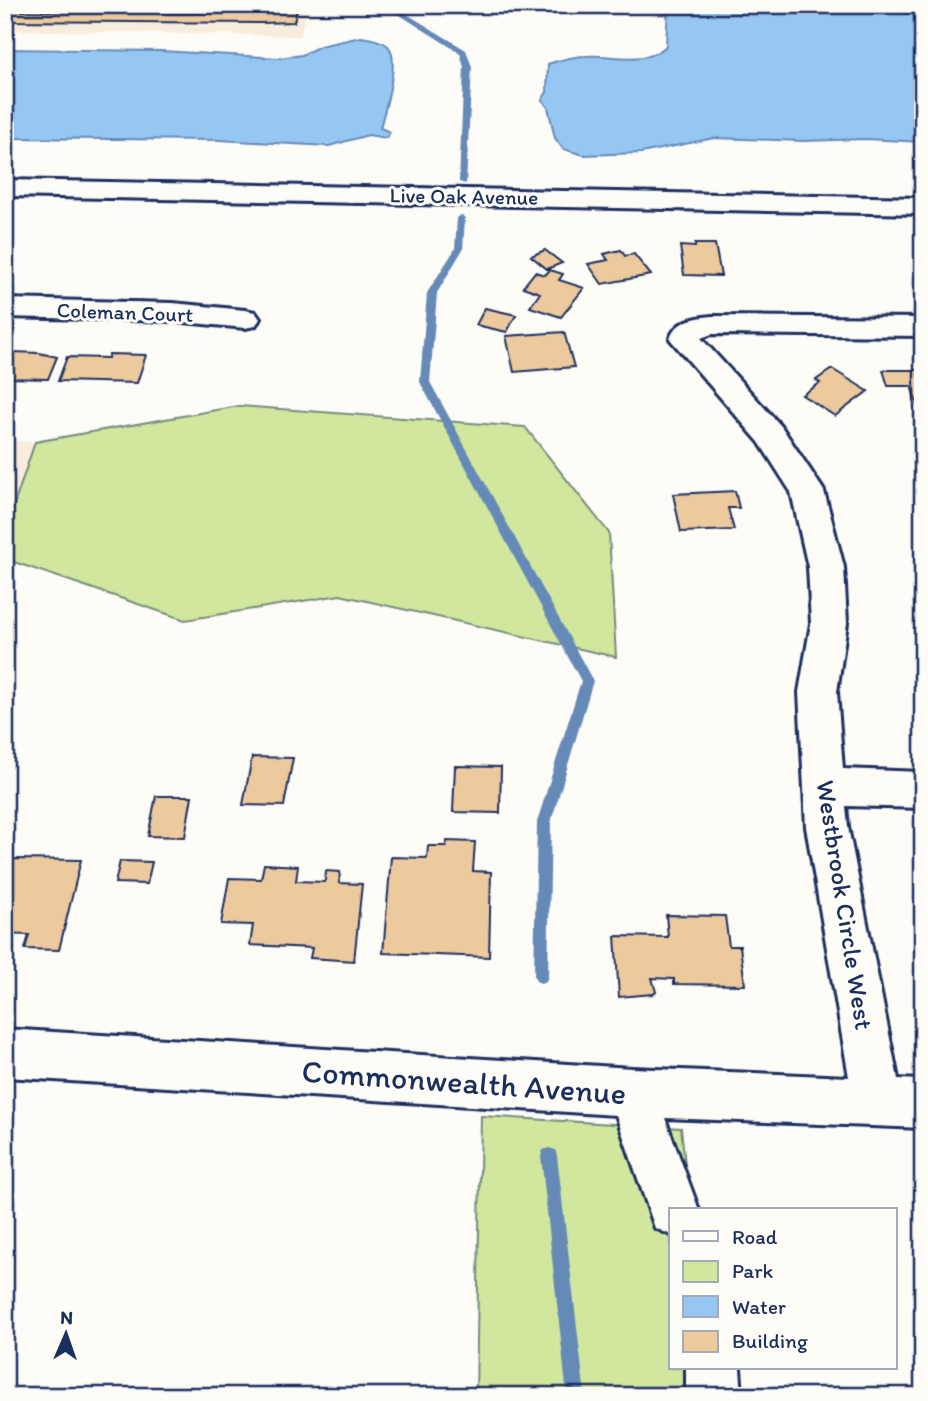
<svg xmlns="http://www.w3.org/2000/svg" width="928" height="1401" font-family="Itim,sans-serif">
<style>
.built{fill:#f8eddc}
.green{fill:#d0e79d;stroke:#768b7e;stroke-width:2}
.water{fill:#96c7f2;stroke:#658ab7;stroke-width:2}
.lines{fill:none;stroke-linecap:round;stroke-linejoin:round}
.stream{fill:#658ab7;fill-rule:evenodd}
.building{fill:#edc99e;stroke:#1b2f5e;stroke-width:2}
.minor-casing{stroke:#1b2f5e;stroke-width:6}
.minor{fill:#fdfcf7;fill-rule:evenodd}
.labels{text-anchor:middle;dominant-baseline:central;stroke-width:6;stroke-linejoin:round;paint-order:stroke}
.far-street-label{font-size:21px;fill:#1b2f5e;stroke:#fdfcf7}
.street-label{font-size:26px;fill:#1b2f5e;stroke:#fdfcf7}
.near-street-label{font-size:32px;fill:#1b2f5e;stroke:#fdfcf7}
</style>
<rect width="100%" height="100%" fill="#fdfcf7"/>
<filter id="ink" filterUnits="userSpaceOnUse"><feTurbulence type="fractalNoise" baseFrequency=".0143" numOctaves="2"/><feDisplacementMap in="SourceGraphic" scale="14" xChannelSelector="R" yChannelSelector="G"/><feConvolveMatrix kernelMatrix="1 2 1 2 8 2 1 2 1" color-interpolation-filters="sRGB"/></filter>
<g filter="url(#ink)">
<path class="built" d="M5,5H308L300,36L5,30Z
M5,440L35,442L5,532Z"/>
<path class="green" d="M239,406L525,427L609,533L616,657L340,595L185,620L5,559V532L35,442Z
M481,1116L681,1128L690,1210H671V1368H705L699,1396H476Z"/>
<path class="water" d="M668,5H923V142L866,139L804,141L714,138L641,153L584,155L563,149L555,138L548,107L542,100L547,92L548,64C560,60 573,56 586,56C612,54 646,66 666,46Z
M361,37C370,38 381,40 388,46C401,58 384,113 380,128L390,132L386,138L368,135L329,146L219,140L5,138V49L161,51L279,58L302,55L320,46Z"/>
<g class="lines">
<path class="stream" d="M384,5H392L466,50L472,67L466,184L459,182L464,67L460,53Z
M461,215L465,218L463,249L437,293L430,382L593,681L551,822L548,976L546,981L541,983L536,981L534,976L537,822L581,681L420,382L427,293L455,249L457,218Z
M549,1148L555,1150L557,1156L585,1396H567L541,1156L543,1150Z"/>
</g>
<path class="building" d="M5,5H25L22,11L202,13L203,10L264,11L266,5H298L294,22L261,23L5,21Z
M695,244H715L721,276L684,275L680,246L695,247Z
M545,250L562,263L547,269L531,256Z
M621,250L625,256L634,254L651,275L602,284L588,264L608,260L604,254Z
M550,270L563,274L559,280L584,288L561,317L530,307L540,293L523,287L535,272L545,275Z
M485,308L516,315L507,332L476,325Z
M564,332L574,367L514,372L506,336Z
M13,352L39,353L57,357L48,379L5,378V356H12Z
M109,354L146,355L137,383L58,381L67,357L108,358Z
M832,369L868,391L835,416L802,395L820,383L816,380Z
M883,370H923V422L911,386H888Z
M735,491L739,508H728L734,530L681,532L673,494Z
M252,757L293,758L284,806L243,805Z
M455,766L501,767L500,813L453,812Z
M156,796H192L185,837L148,836Z
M447,841L475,842L473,871L491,872L489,957L383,953L391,857L427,858L428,846H446Z
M13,859L81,860L59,950L25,949L29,935L5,934V885Z
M120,861L152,862L147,884L115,883Z
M264,864L298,866L296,881L325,882L326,871L340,872L339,883L362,884L354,961L310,958L312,948L250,945L253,925L221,924L229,878L261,879Z
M666,915L725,916L729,946H740L745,985L674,984V979L652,978L656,992L653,994L619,997L615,936L668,937Z"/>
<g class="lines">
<g class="minor-casing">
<path id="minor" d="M5,180L923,198V214L5,196Z
M5,299L173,303L245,310L255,312L260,319L255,326L245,328L173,321L5,317Z
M712,316L923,318V336L712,334L701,338L781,426L824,491L844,567L847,623L837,692L843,769L923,772V808L846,806L848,827L898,1079L923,1080V1128L665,1118L699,1210H671V1235L655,1228L616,1115L5,1077V1029L632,1068L849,1077L806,827L799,692L811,623L808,567L791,492L759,442L670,339C676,320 694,318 712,316Z
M686,1368H740L742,1396H686Z"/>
</g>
<use href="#minor" class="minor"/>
</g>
</g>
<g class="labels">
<g class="far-street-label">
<text transform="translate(464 196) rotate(1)">Live Oak Avenue</text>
<text transform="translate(125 312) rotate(2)">Coleman Court</text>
</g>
<g class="street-label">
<text transform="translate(845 905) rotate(81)">Westbrook Circle West</text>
</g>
<g class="near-street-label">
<text transform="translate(464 1082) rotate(4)">Commonwealth Avenue</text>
</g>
</g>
<rect width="928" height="1401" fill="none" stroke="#fdfcf7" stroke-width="28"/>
<rect x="14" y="14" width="900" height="1373" fill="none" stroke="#1b2f5e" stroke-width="2.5" filter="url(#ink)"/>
<rect x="669" y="1208" width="228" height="161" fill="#fdfcf7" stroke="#a3aaba" stroke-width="2"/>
<rect x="683" y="1231" width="35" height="10" fill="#fdfcf7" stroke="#a3aaba" stroke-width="2"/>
<text x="732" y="1244" font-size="21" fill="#1b2f5e">Road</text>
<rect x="683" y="1261" width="35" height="21" fill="#d0e79d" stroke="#a3aaba" stroke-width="2"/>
<text x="732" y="1278" font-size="21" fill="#1b2f5e">Park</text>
<rect x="683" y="1296" width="35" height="21" fill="#96c7f2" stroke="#a3aaba" stroke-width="2"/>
<text x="732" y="1314" font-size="21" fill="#1b2f5e">Water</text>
<rect x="683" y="1331" width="35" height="21" fill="#edc99e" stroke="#a3aaba" stroke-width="2"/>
<text x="732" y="1348" font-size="21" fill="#1b2f5e">Building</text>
<g transform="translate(66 1334) rotate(2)" stroke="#fdfcf7" stroke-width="5" paint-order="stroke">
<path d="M0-5L12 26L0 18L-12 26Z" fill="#1b2f5e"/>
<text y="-10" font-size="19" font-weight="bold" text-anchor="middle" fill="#1b2f5e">N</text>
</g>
</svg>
